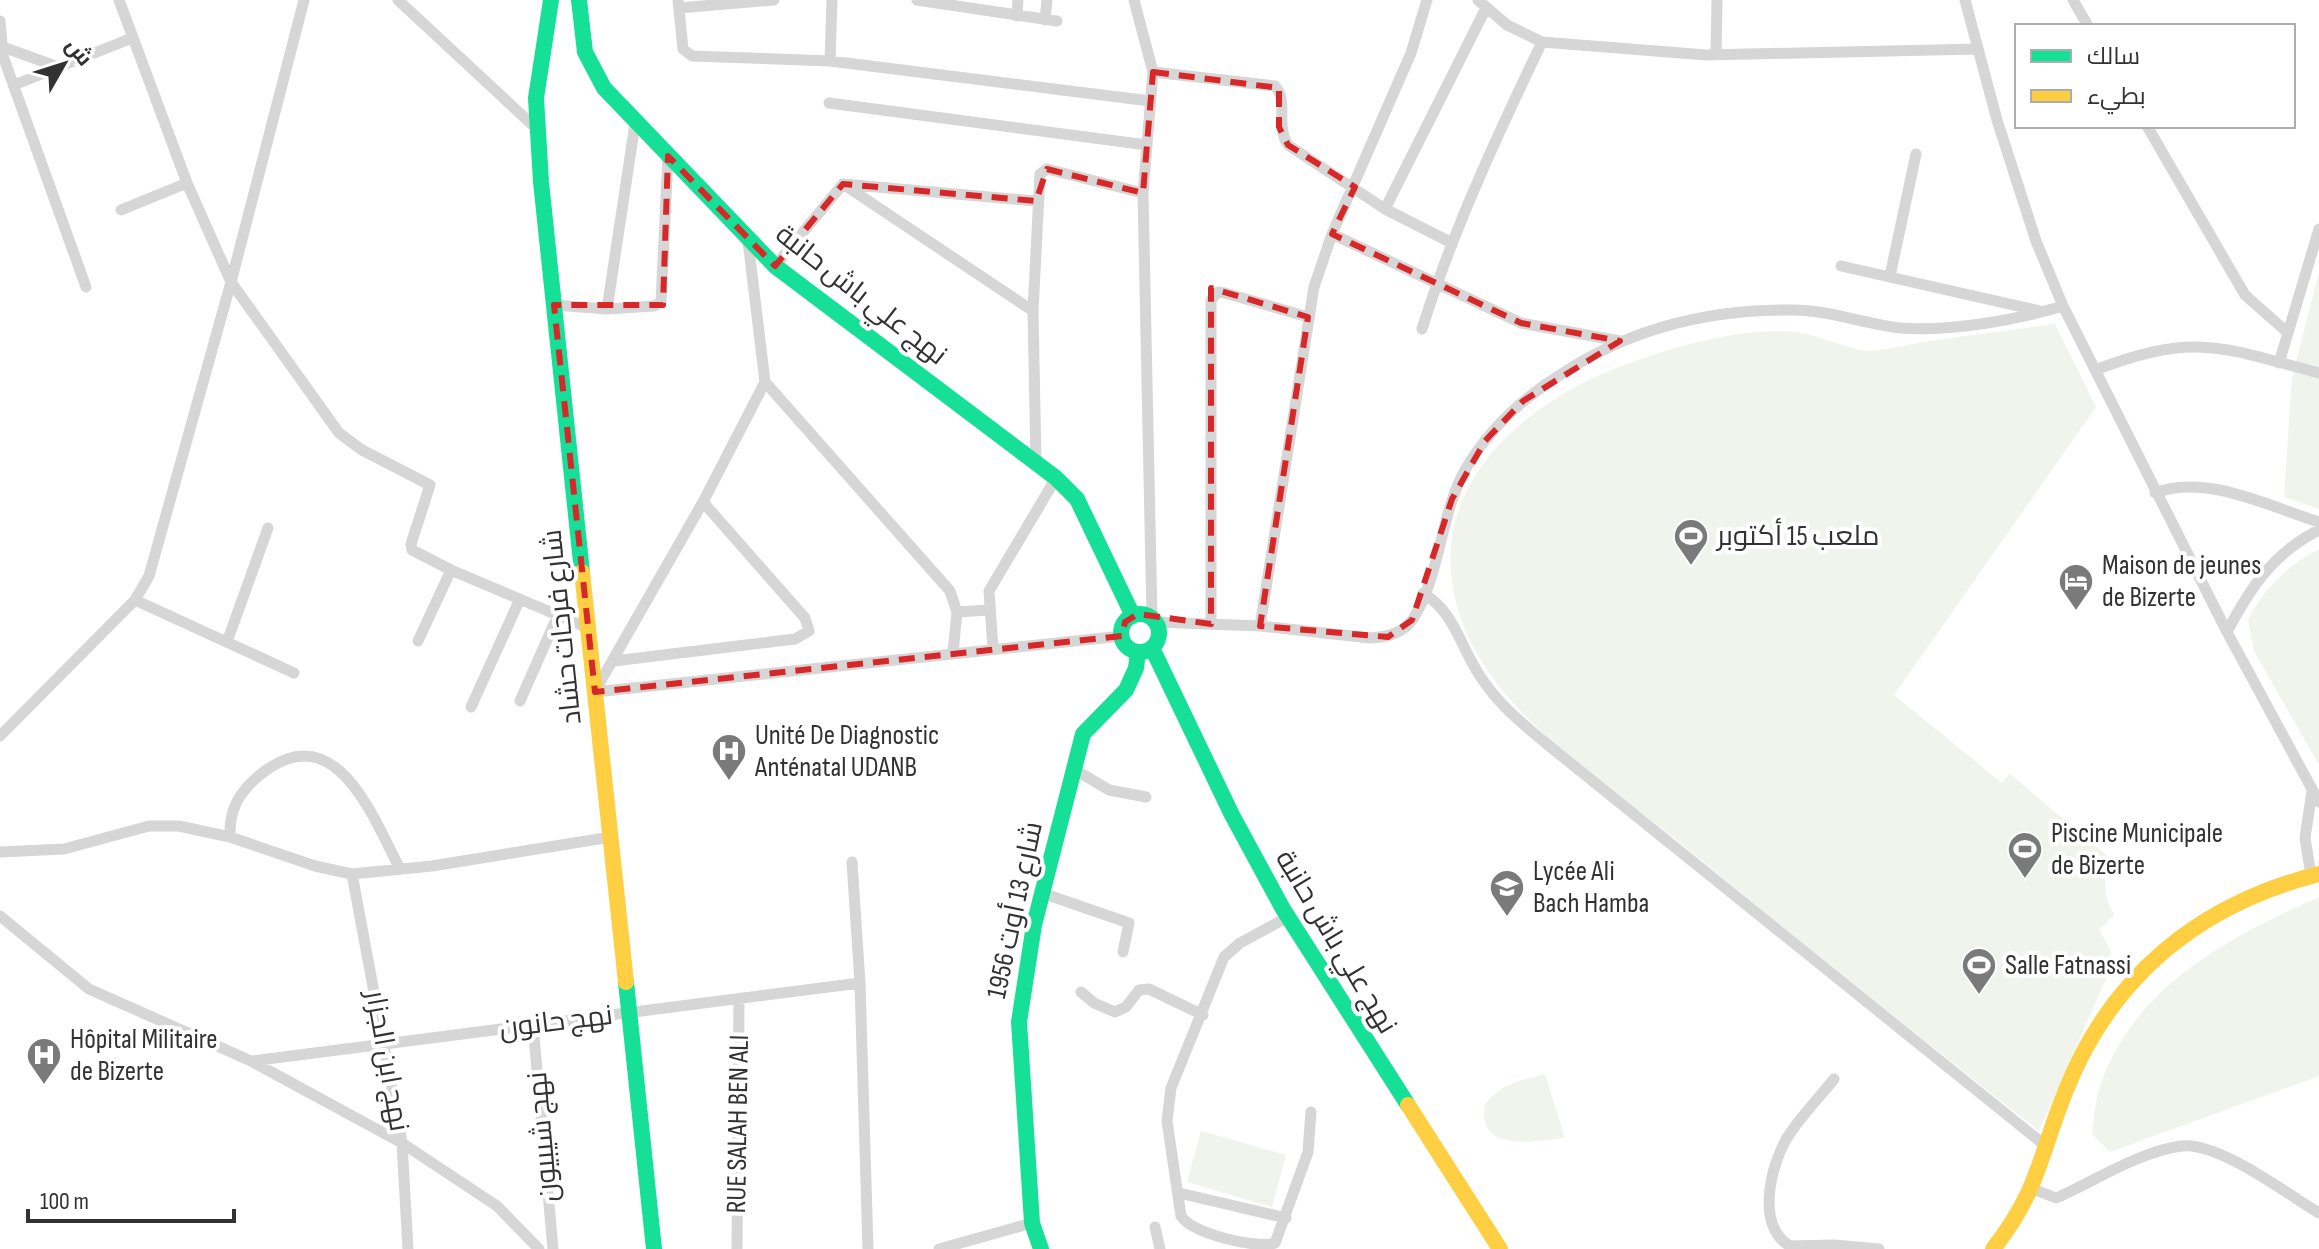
<svg xmlns="http://www.w3.org/2000/svg" width="2319" height="1249" font-family="'Sofia Sans Condensed',Cairo,sans-serif">
<style>
.green{fill:#f1f4ec}
.lines{fill:none;stroke-linecap:round;stroke-linejoin:round}
.street{stroke:#d6d6d6;stroke-width:11}
.fast{stroke:#16e098;stroke-width:16}
.slow{stroke:#ffcf43;stroke-width:16}
.marked{fill:none;stroke:#d62828;stroke-width:6;stroke-dasharray:16 10;stroke-linejoin:round}
.labels{text-anchor:middle;dominant-baseline:central;stroke-width:8;stroke-linejoin:round;paint-order:stroke}
.street-label{font-size:28px;fill:#323232;stroke:#fff}
.poi-label{font-size:28px;fill:#323232;stroke:#fff;text-anchor:start}
</style>
<rect width="100%" height="100%" fill="#fff"/>
<path class="green" d="M2319,272V509L2284,497L2292,377Z
M2055,324L2096,407L1894,695L2002,783L2010,774L2112,860C2102,882 2103,894 2114,915L2099,930L2110,949L2112,965L2039,1131C1918,1036 1798,940 1679,842C1609,786 1505,720 1468,636C1406,498 1519,399 1641,359C1688,343 1744,328 1794,332C1817,334 1853,351 1869,351C1886,350 1906,345 1923,342C1967,336 2011,330 2055,324Z
M2319,549V765L2254,651L2248,620C2264,588 2287,566 2319,549Z
M2319,897V1076L2110,1152L2092,1134C2094,1119 2095,1101 2100,1086C2135,985 2228,938 2319,897Z
M1545,1074L1565,1138C1536,1140 1476,1155 1485,1104C1501,1084 1520,1080 1545,1074Z
M1201,1131L1286,1155L1272,1207L1187,1182Z"/>
<g class="lines">
<path class="street" d="M119,0L187,183L231,282L339,433L362,450L430,485L411,544L412,550L451,570L588,628
M398,0L538,130
M678,0L683,49L692,56L830,61L1150,101
M917,0L1057,21
M1134,0L1153,72L1143,193L1152,618
M1478,0L1507,25L1542,42L1706,55L1977,49
M1965,0L1997,120L2036,241L2063,306L2227,632L2319,802
M2073,0L2088,26
M679,8L774,0
M1017,16L1018,0
M1045,20L1047,0
M0,21L3,56L86,287
M0,46L58,67
M1716,54L1717,0
M830,61L832,0
M1153,72L1275,86C1289,101 1275,126 1288,145L1385,209
M14,85L132,38
M829,103L1147,145
M2147,126L2245,295L2288,333
M843,184L1033,311
M121,210L187,183
M1332,234L1521,323L1620,341
M1452,243L1385,209L1485,10
M775,266L843,184L1036,201
M1841,266L2040,311
M1890,276L1916,154
M554,305L607,309L654,306L661,302L668,156
M607,309L635,124
M1422,329C1453,230 1497,136 1542,42
M2279,363L2319,229
M2095,370C2195,332 2220,347 2319,373
M765,382L950,591L957,612L953,653
M1036,462L1033,311L1040,174L1047,169L1143,193
M2155,493C2206,473 2270,507 2319,522
M1423,593C1456,613 1460,648 1482,679C1499,705 1524,725 1548,745L2047,1147
M135,600L294,673
M957,612L988,610
M1155,622L1260,626L1370,638C1386,637 1403,634 1413,619C1440,577 1440,515 1465,470C1488,430 1524,397 1563,373C1632,328 1711,309 1793,310C1829,310 1865,324 1901,328C1949,332 2016,320 2063,306
M1211,624V300L1218,292L1225,293L1308,317
M1260,626L1314,287L1332,234L1411,53L1427,0
M2227,632C2250,588 2273,553 2319,530
M418,641L451,570
M227,642L268,528
M993,649L989,591L1056,478
M614,661L795,639L809,631L805,618L703,502
M595,691L703,502L765,382L748,241
M595,692L1122,636
M520,701L558,615
M471,707L520,599
M0,736L135,600L149,576L231,282L304,0
M1072,768L1109,790L1146,797
M230,837C229,809 239,792 261,774C335,715 372,815 400,869
M0,852L64,849L149,826H179L230,837L315,866L352,874L432,866L611,837
M852,862L860,983L868,1249
M352,874L402,1143L408,1249
M2311,875L2305,838L2312,791
M1042,893L1129,923L1123,952
M0,916L89,989L251,1061L402,1143L497,1206L539,1249
M1288,917L1240,943L1224,957L1171,1088L1167,1121L1181,1216C1192,1234 1257,1249 1275,1243L1308,1152L1311,1112
M1081,992L1094,1003L1115,1012L1126,1007L1139,990L1149,989L1203,1015
M533,1025L553,1249
M252,1061L860,983
M1834,1079C1819,1098 1800,1117 1787,1138C1770,1167 1756,1226 1790,1246L1834,1245L1879,1249
M2033,1189L2056,1198C2095,1181 2138,1152 2181,1146C2218,1141 2287,1194 2319,1213
M1179,1193L1286,1218
M1155,1227L1160,1249
M737,1249L739,999
M939,1249L1032,1223"/>
<path class="fast" d="M551,0L536,98L541,182L582,572
M579,0L585,52L604,88L775,266L1056,478L1077,499L1133,616
M1121 633a19 19 0 1 1 38 0a19 19 0 1 1-38 0Z
M1152,648L1232,815L1283,909L1408,1105
M626,982L654,1249
M1041,1249L1032,1223L1019,1022L1034,925L1083,734L1126,690L1136,668L1138,652"/>
<path class="slow" d="M582,572L626,982
M1408,1105L1500,1249
M1993,1249C2039,1191 2040,1154 2066,1090C2112,975 2200,904 2319,874"/>
</g>
<path class="marked" d="M1153,72L1279,88V127L1288,145L1355,187L1332,234L1521,323L1620,341L1523,401L1485,441L1452,499L1412,620L1388,637L1260,626L1308,317L1211,288V624L1138,614L1125,622L1122,636L595,692L554,305H663L668,156L775,266L843,184L1036,201L1047,169L1143,193Z"/>
<defs>
<g id="stadium-pin" transform="scale(1.8)"><path d="M0 17L-7.5 6A9.5 9.5 0 1 1 7.5 6Z" fill="#7a7a7a" stroke="#fff"/><path d="M0-5a6.5 5 0 1 0 0 10a6.5 5 0 1 0 0-10ZM-3.5-1.8h7v3.6h-7Z" fill="#fff"/></g>
<g id="hotel-pin" transform="scale(1.8)"><path d="M0 17L-7.5 6A9.5 9.5 0 1 1 7.5 6Z" fill="#7a7a7a" stroke="#fff"/><path d="M-6-4.5h1.5V1H6V5H4.5V3h-9V5H-6ZM-4 0a1.8 1.8 0 1 1 3.6 0ZM.5 0V-2.5h3Q6-2.5 6 0Z" fill="#fff"/></g>
<g id="hospital-pin" transform="scale(1.8)"><path d="M0 17L-7.5 6A9.5 9.5 0 1 1 7.5 6Z" fill="#7a7a7a" stroke="#fff"/><path d="M-5-5h3v3.5h4V-5h3V5h-3V1.5h-4V5h-3Z" fill="#fff"/></g>
<g id="school-pin" transform="scale(1.8)"><path d="M0 17L-7.5 6A9.5 9.5 0 1 1 7.5 6Z" fill="#7a7a7a" stroke="#fff"/><path d="M0-5L7-2L0 1L-7-2ZM-4 1L0 2.5L4 1V4Q0 6-4 4Z" fill="#fff"/></g>
</defs>
<g fill-rule="evenodd">
<use href="#stadium-pin" x="1691" y="536"/>
<use href="#hotel-pin" x="2076" y="581"/>
<use href="#hospital-pin" x="729" y="751"/>
<use href="#stadium-pin" x="2025" y="849"/>
<use href="#school-pin" x="1507" y="887"/>
<use href="#stadium-pin" x="1979" y="965"/>
<use href="#hospital-pin" x="44" y="1055"/>
</g>
<g class="labels">
<g class="street-label">
<text transform="translate(861 295) rotate(38)">نهج علي باش حانبة</text>
<text transform="translate(562 627) rotate(-96)">شارع فرحات حشاد</text>
<text transform="translate(1015 910) rotate(-78)">شارع 13 أوت 1956</text>
<text transform="translate(1336 942) rotate(59)">نهج علي باش حانبة</text>
<text transform="translate(556 1022) rotate(-7)">نهج حانون</text>
<text transform="translate(387 1061) rotate(80)">نهج ابن الجزار</text>
<text transform="translate(738 1124) rotate(-89)">RUE SALAH BEN ALI</text>
<text transform="translate(543 1137) rotate(-95)">نهج شيبيون</text>
</g>
<g class="poi-label">
<text x="1717" y="536">ملعب 15 أكتوبر</text>
<text x="2102" y="565">Maison de jeunes<tspan x="2102" dy="32">de Bizerte</tspan></text>
<text x="755" y="735">Unité De Diagnostic<tspan x="755" dy="32">Anténatal UDANB</tspan></text>
<text x="2051" y="833">Piscine Municipale<tspan x="2051" dy="32">de Bizerte</tspan></text>
<text x="1533" y="871">Lycée Ali<tspan x="1533" dy="32">Bach Hamba</tspan></text>
<text x="2005" y="965">Salle Fatnassi</text>
<text x="70" y="1039">Hôpital Militaire<tspan x="70" dy="32">de Bizerte</tspan></text>
</g>
</g>
<rect x="2015" y="24" width="280" height="104" fill="#ffffff" stroke="#adadad" stroke-width="2"/>
<rect x="2031" y="50" width="40" height="12" fill="#16e098" stroke="#adadad" stroke-width="2"/>
<text x="2087" y="64" font-size="24" fill="#323232">سالك</text>
<rect x="2031" y="90" width="40" height="12" fill="#ffcf43" stroke="#adadad" stroke-width="2"/>
<text x="2087" y="104" font-size="24" fill="#323232">بطيء</text>
<g transform="translate(64 64) rotate(51)" stroke="#ffffff" stroke-width="6" paint-order="stroke">
<path d="M0-6L14 30L0 20L-14 30Z" fill="#323232"/>
<text y="-12" font-size="22" font-weight="bold" text-anchor="middle" fill="#323232">ش</text>
</g>
<path d="M28 1209v12h206v-12" fill="none" stroke="#323232" stroke-width="4"/>
<text x="40" y="1209" font-size="24" fill="#323232" stroke="#ffffff" stroke-width="6" paint-order="stroke">100 m</text>
</svg>
